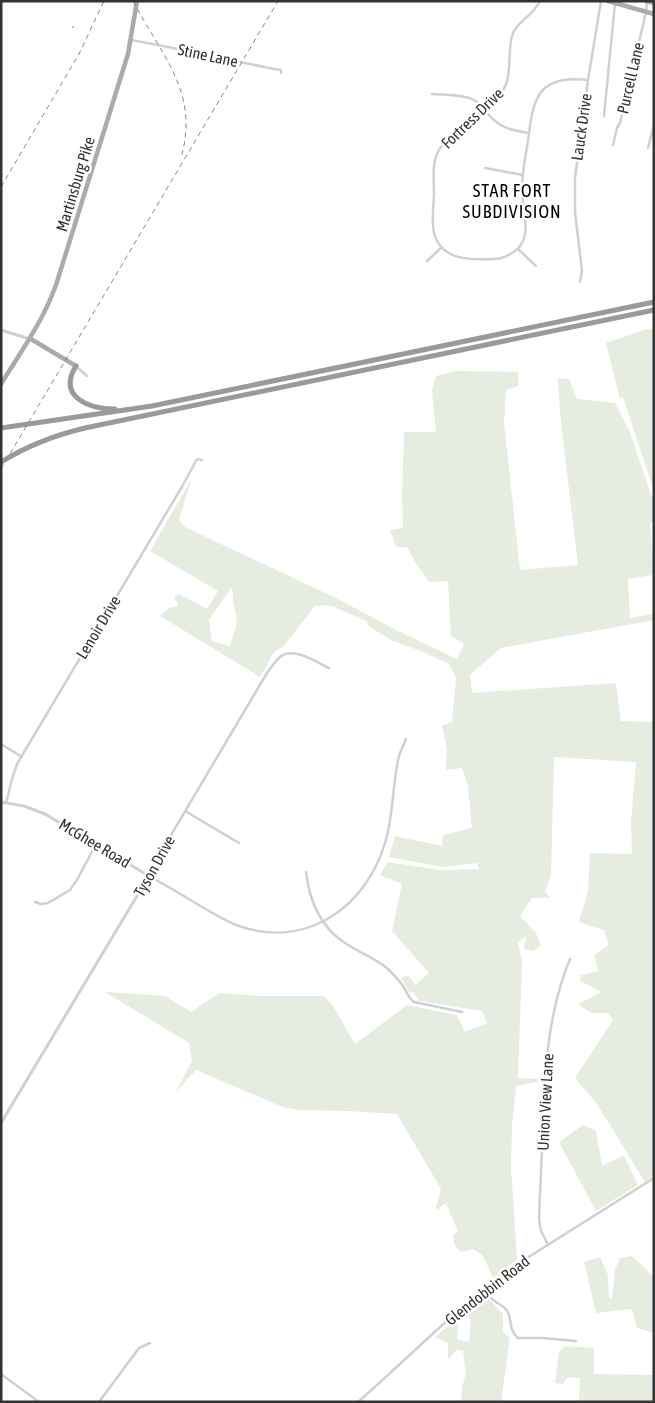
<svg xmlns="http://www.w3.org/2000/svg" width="655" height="1403" font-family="'Asap Condensed',sans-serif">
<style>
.green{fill:#e6ecdf;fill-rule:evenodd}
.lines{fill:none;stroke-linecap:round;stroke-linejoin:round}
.minor{stroke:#d0d0d0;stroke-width:2.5}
.tertiary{stroke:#d0d0d0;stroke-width:3}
.primary{stroke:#ababab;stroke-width:4.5}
.motorway{stroke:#9a9a9a;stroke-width:5}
.rail{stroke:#888;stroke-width:1;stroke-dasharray:5 4;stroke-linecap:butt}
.labels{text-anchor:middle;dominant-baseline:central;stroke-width:5;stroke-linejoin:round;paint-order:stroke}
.street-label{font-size:16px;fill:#333;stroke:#fff}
.neighbourhood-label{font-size:18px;letter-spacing:1px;fill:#000;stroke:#fff}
</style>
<rect width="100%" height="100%" fill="#fff"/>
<path class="green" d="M654,328V491L623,397L620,399L606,343L644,330Z
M455,371L518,372L519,386L506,390L504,423L520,570L578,565L560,414L558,378L569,379L577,399L615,403L629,430L654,503V522L650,523L653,575L628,579L630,618L654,614V620L501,648L470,675L472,693L616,683L621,721L654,722V1176L645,1182L597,1104L575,1078L613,1020L608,1013H591L578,1004L602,992L580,981L581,975L598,971L594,955L609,945L604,930L579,922L588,891L590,853L632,854L631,822L636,762L554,757L551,875L545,892L550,898H532L520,916L536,933L541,945L534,951L524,949L526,936L518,943L522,961L518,1078L541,1079V1081L516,1086L512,1125L511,1168L517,1259L493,1278L483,1256L473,1249L461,1252L454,1244L453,1235L458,1232L446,1203L441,1206L438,1211L436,1207L441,1189L397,1114L347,1111L300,1110L283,1107L196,1070L175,1093L192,1061L189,1043L105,992L165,996L191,1012L219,993L261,996H324L333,1006L355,1044L407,1005L457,1015L465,1032L487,1023L482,1011L419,1001L413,992H409L401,978L408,975L415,985L429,973L392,931L402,884L380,875L387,862L441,870L479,869L477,863L443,867L389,857L395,836L442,846L443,835L472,828L468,786L462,768L446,770L447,749L442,726L452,722L456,678L449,664L423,652L391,640L368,626L367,621L329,605L315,606L283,647L274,652L260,677L160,616L169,608L179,606L174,597L179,594L207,609L218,591L150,551L192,478L179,520L185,527L336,598L394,629L457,659L464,644L451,636L448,581L429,582L417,565L407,547H396L390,530L403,528L402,495L404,432H436L432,390L436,376ZM232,587L233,600L237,622L230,646L212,641L209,620Z
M583,1125L596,1131L602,1166L624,1155L638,1185L596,1211L559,1142Z
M632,1256L654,1277V1333L637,1328L632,1309L596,1313L584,1262L600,1257L608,1275L609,1298H612L615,1270L620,1258Z
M484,1294L503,1314V1332L510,1338L501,1402H461L462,1387L466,1374L463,1351L457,1349L448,1360V1343L435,1337L459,1317L457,1339L469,1342L471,1319L464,1312Z
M565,1346L594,1348V1374L654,1375V1402H579L580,1378L568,1377L563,1384L555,1383L559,1352Z"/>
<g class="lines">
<path class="minor" d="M540,1C533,16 516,22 512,36C507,54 513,76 502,92C486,115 457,125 441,147C431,160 434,177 434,192C434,205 431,220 434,233C441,261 471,260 494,259C500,259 506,257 512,253C535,240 522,211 522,190C522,174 525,158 528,141C533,99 537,74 588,80
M131,40L158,45L274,69L281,70V73
M432,94C445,95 462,94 474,100C479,103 483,109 488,114C500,128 510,130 529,133
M604,116L615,3
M613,145L617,128L620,123L646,12L647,1
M648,148L654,125
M485,168L523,175
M479,213L524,209
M518,249L536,266
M427,261L441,248
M580,282L582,271L575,212V178L588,80L601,1
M77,367L87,376
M329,668C316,662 293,646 280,657C275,661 271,668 267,673L158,857L149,876C167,886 184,896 202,907C215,914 228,923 242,927C309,948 366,906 385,843C394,814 392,785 399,756C401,750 404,744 406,739
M1,744L22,757
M6,803L12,779L17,764L183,485L197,459L202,460
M185,811L239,843
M306,872C309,900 321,928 345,943C360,953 375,958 388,969C394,975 399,980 403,986C407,992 408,998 414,1002L462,1012
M35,902L41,904L48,903L70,890L77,880L96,844
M548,1245L541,1231L539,1220C540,1188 542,1156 543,1124C545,1068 548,1012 570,959
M484,1289C486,1292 489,1296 492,1299C497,1304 504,1305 508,1312C512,1321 509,1331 518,1338H543L576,1341
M1,1374L39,1402
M99,1402L139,1348L150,1343
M358,1402C408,1358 455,1310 508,1270L654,1178"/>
<path class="tertiary" d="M1,330L30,339
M1,802L24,806L45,814L149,876L1,1123"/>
<path class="primary" d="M608,1L654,14
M646,1L654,3
M31,339L76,366
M1,384C22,350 42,323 56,285L128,54L137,1"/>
<path class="motorway" d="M76,366C57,397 89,409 115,409
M1,428L152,406L654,302
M1,462C27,446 55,435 85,428L654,310"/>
<path class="rail" d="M133,1C161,55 200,92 181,158
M72,28L74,26
M1,187L79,54L104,1
M1,469L278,1"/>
</g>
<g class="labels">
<g class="street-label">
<text transform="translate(208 55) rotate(12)">Stine Lane</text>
<text transform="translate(630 78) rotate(-77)">Purcell Lane</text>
<text transform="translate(472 118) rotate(-44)">Fortress Drive</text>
<text transform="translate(581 127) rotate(-82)">Lauck Drive</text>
<text transform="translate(75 184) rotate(-73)">Martinsburg Pike</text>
<text transform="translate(98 627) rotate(-59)">Lenoir Drive</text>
<text transform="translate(95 843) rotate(31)">McGhee Road</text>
<text transform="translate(154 866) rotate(-61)">Tyson Drive</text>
<text transform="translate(545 1102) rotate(-87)">Union View Lane</text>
<text transform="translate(487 1290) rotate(-38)">Glendobbin Road</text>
</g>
<g class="neighbourhood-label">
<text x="512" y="190">STAR FORT<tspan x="512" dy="21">SUBDIVISION</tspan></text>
</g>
</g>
<rect width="655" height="1403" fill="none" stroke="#333333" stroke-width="5"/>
</svg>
